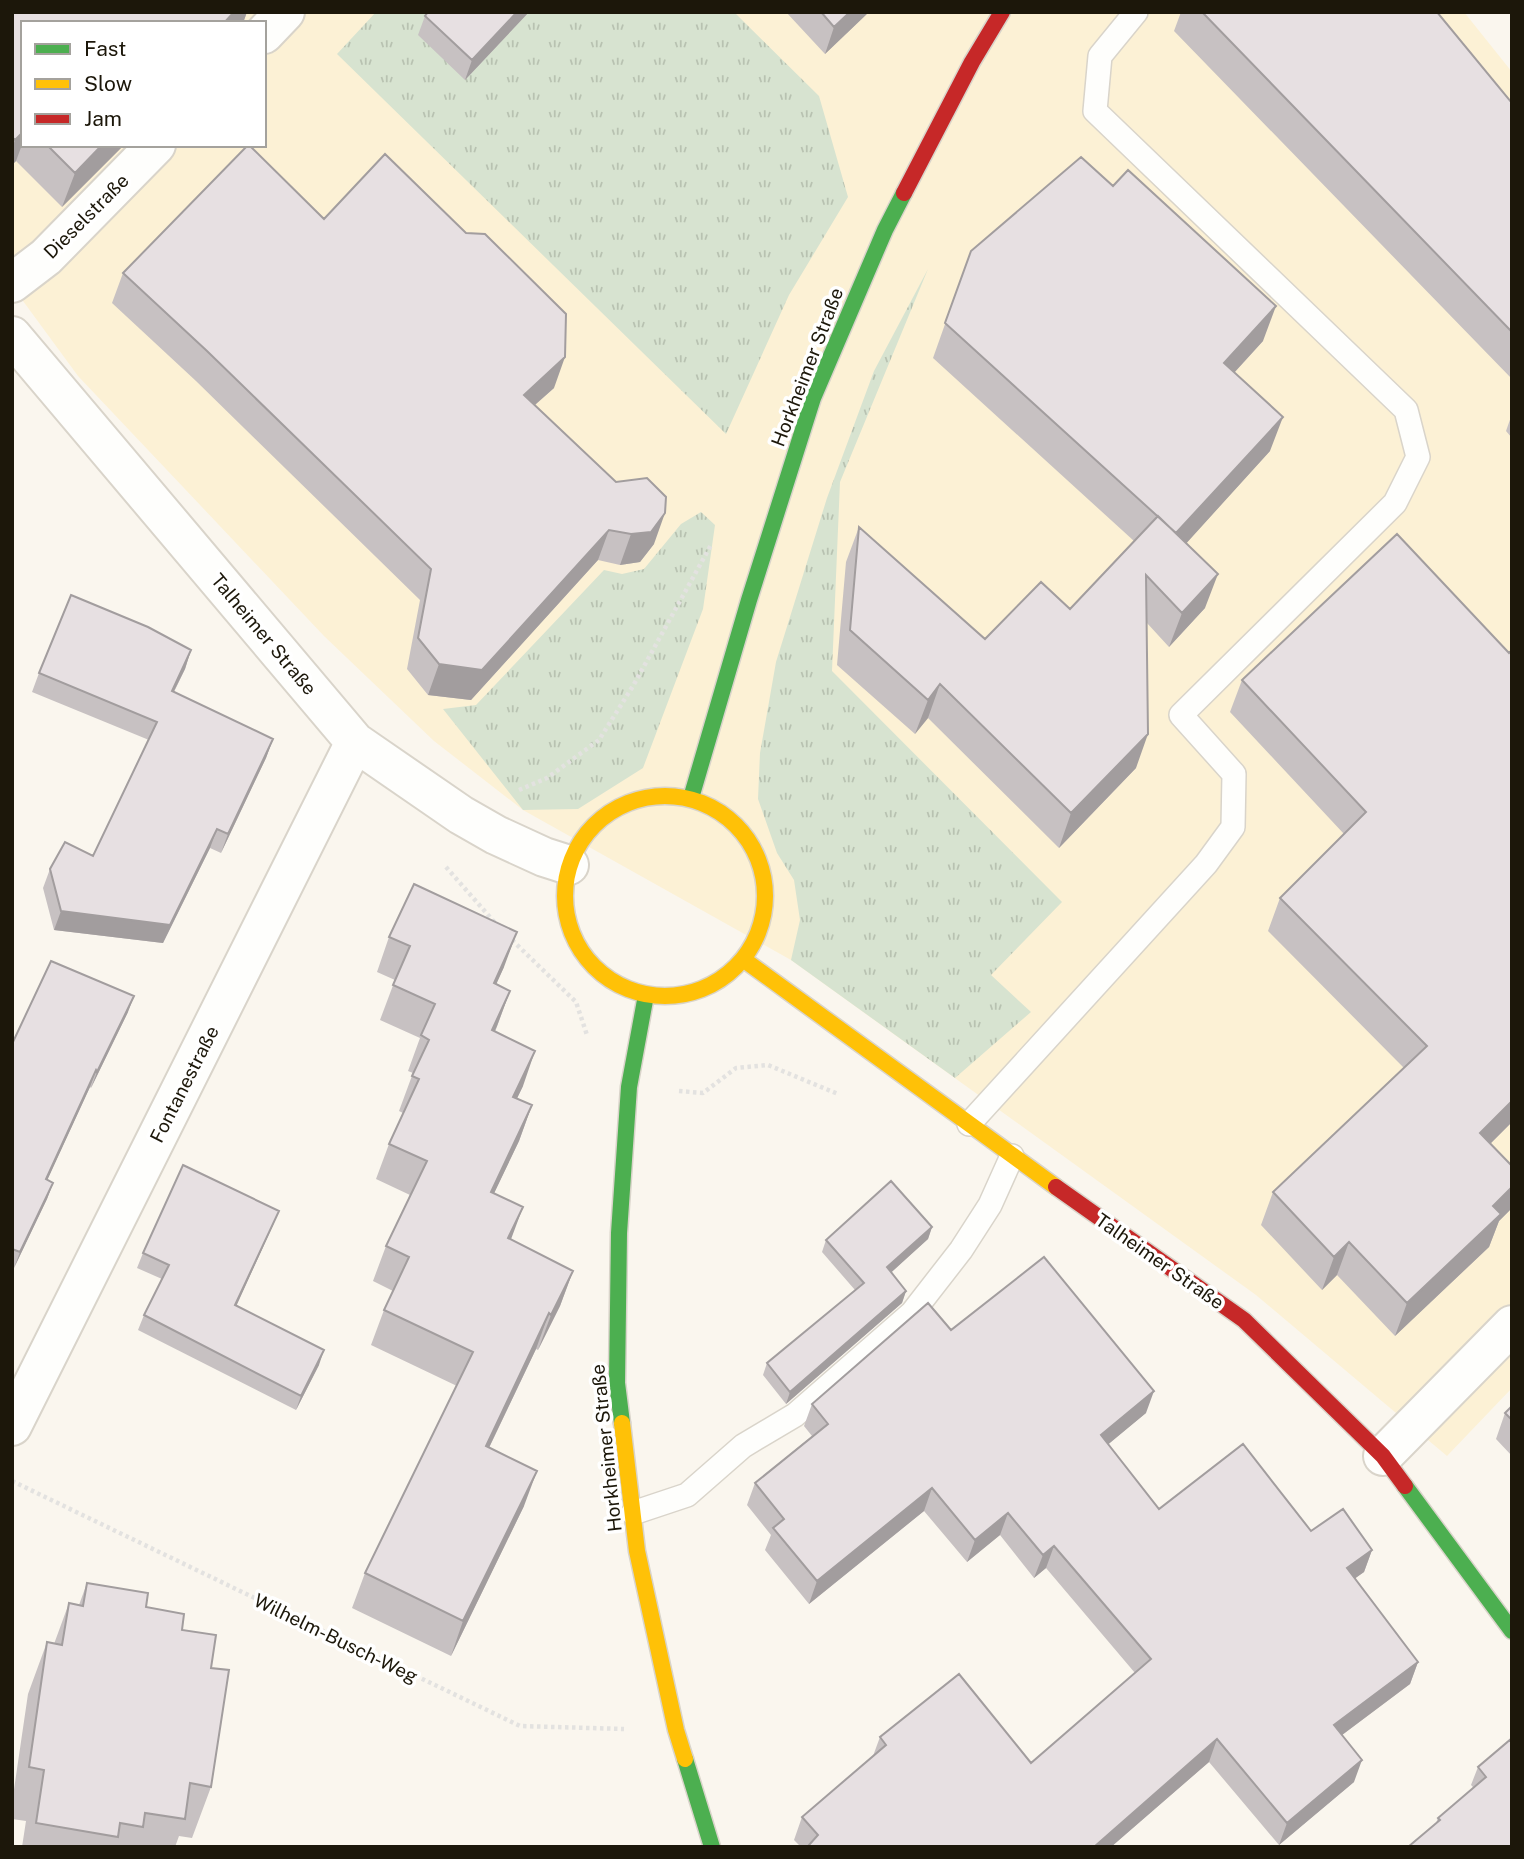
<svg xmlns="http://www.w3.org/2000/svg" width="1524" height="1859" font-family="'Public Sans',sans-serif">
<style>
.built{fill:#fcf1d5;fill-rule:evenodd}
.grass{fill:url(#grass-tufts)}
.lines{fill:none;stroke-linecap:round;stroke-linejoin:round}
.lane-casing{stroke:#d9d4ca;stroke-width:26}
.street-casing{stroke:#d9d4ca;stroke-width:42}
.fast-casing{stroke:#d9d4ca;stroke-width:19}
.slow-casing{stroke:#d9d4ca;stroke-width:19}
.jam-casing{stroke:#d9d4ca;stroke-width:19}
.path{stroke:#e3e2e0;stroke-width:4.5;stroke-dasharray:3.5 3.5;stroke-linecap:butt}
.lane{stroke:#fefefc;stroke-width:23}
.street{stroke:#fefefc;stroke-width:38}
.fast{stroke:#4caf50;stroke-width:16}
.slow{stroke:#ffc107;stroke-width:16}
.jam{stroke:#c62828;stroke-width:16}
.wall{fill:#c7c1c2}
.shaded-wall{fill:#a29d9e}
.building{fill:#e7e0e2;stroke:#a29d9e;stroke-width:2}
.labels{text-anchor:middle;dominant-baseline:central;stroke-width:7;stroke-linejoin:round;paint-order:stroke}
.street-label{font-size:19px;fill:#1c170a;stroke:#fff}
</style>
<defs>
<pattern id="grass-tufts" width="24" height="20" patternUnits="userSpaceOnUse" patternTransform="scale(1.75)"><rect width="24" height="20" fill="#d7e3d0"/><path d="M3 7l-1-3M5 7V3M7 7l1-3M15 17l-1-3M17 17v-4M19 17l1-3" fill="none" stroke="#b8c2b1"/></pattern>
</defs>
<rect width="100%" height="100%" fill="#faf6ee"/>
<path class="built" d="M12,12H1464L1512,72V1388L1447,1456L1256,1295L791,960L523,810L434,741L324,636L78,376L12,286ZM23,23H264V145H23Z"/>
<path class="grass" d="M376,12H734L819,96L848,197L789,295L726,434L337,54Z
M928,269L840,482L832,671L1062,902L991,975L1031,1012L955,1078L791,960L800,920L794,880L777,853L758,799L760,753L776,662L827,498L874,371Z
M701,512L715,525L703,609L643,768L578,809L523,810L443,709L476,705L604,570L622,574L644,569L681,524Z"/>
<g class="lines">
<g class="lane-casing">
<path id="lane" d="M969,1124L1206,864L1233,827L1234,774L1181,715L1395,503L1418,457L1406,410L1095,111L1100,56L1136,12
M633,1513L687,1495L743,1446L795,1415L912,1313L961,1250L990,1205L1012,1156"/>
</g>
<g class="street-casing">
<path id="street" d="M264,34L285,12
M12,283L46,257L156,145
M12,336L355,742L461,815L496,835L544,857L569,865
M12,1426L355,742
M1383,1456L1512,1325"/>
</g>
<g class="fast-casing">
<path id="fast" d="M691,798L749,600L813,398L885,230L904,193
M622,1423L617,1383L619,1233L629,1087L646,995
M1405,1486L1512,1631
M685,1759L712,1847"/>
</g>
<g class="slow-casing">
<path id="slow" d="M565 896a100 100 0 1 1 200 0a100 100 0 1 1-200 0Z
M743,959L1056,1187
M622,1423L637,1551L676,1730L685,1759"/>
</g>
<g class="jam-casing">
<path id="jam" d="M904,193L972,62L1002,12
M1056,1187L1244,1320L1383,1456L1405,1486"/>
</g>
<path class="path" d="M519,790L547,778L599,740L633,686L711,545
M446,867L496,924
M512,940L576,1002L587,1035
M679,1091L703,1093L736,1068L768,1065L838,1094
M12,1481L520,1726L624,1729"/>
<use href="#lane" class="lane"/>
<use href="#street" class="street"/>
<use href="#fast" class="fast"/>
<use href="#slow" class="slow"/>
<use href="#jam" class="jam"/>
</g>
<path class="wall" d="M12,12H247L243,23H23V145H124L62,207L16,161L12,165Z
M428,12H529L465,80L418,35L425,16Z
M786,12H869L825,54Z
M1181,12H1437L1512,103V379L1174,31Z
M324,219L554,388L535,405L654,544L640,562L620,565L598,560L471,700L428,695L407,669L420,600L196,381L112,303L123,273Z
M971,251L1263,341L1234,373L1270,451L1186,543L1205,608L1169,647L1147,623L1136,768L1059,848L928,718L915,734L837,665L846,562L859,527L985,639L1070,609L1134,541L933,358Z
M1512,414V438L1506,431Z
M191,650L185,669L174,692L273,739L266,758L221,853L210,848L163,943L54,930L43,888L50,869L93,856L149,740L32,692L39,673Z
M1512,650V1122L1490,1144L1512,1166V1205L1510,1210L1499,1221L1489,1247L1395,1336L1337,1275L1322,1290L1261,1225L1273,1192L1404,1068L1268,931L1280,898L1344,834L1230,712L1242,680L1509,653Z
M389,937L504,967L496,984L510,991L495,1032L523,1086L517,1098L532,1105L519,1141L494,1193L511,1240L573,1271L560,1306L538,1350L536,1349L489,1448L524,1506L451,1656L352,1608L365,1573L457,1386L371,1345L384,1310L393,1291L373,1281L386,1246L410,1195L376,1179L389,1144L403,1113L399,1111L413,1073L408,1071L420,1038L380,1020L395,980L377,972Z
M128,1012L91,1088L90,1087L47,1180L53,1183L47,1199L14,1268H12V1044Z
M273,1225L236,1305L319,1365L296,1410L138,1330L144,1315L162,1279L137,1268L143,1253Z
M932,1227L928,1239L891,1272L906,1291L902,1303L786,1404L763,1375L767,1363L855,1290L822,1252L826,1240Z
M951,1330L1146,1413L1108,1444L1159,1509L1311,1531L1372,1550L1364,1572L1355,1578L1418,1662L1410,1684L1342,1735L1354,1782L1279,1845L1209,1762L1111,1847H801L794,1840L802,1817L873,1756L880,1737L1031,1763L1135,1673L1046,1568L1034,1578L1000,1535L967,1562L924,1511L809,1604L765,1550L771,1535L747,1505L755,1483L812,1436L804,1426L812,1404Z
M1512,1406V1456L1496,1439L1505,1413Z
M87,1583L146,1607L182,1630L211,1668V1787L192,1838L179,1836L175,1847H22L26,1821L12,1819V1803L28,1694L47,1642L54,1644L69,1603L79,1605Z
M1512,1739V1847L1436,1823L1438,1818L1474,1788L1471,1785L1478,1767Z"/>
<path class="shaded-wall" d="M234,12H247L243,23H224Z
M517,12H529L465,80L472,60Z
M850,12H869L825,54L834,27Z
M23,132V142L16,161L12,165V148L15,140Z
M102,145H124L62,207L75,173Z
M1276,306L1263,341L1211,398L1224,363Z
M565,357L554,388L512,425L524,395Z
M1283,417L1270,451L1164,568L1176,533Z
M665,513L654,544L640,562L620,565L631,534Z
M609,530L598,560L471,700L428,695L439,664Z
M1218,574L1205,608L1169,647L1182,613Z
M191,650L185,669L165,709L172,691Z
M940,684L928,718L915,734L928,700Z
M1148,734L1136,768L1059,848L1071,813Z
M273,739L266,758L221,853L228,834Z
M217,829L210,848L163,943L54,930L61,911Z
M517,932L504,967L481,1018L494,983Z
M510,991L497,1026L479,1065L492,1030Z
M134,996L128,1012L91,1088L97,1072Z
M535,1051L523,1086L501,1132L513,1097Z
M96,1070L90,1087L40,1196L46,1179Z
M1512,1101V1122L1468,1166L1480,1133Z
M532,1105L519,1141L478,1227L491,1192Z
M53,1183L47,1199L14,1268L20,1252Z
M1512,1187V1205L1510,1210L1499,1221L1489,1247L1395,1336L1407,1303L1493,1206Z
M523,1207L510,1242L508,1238Z
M279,1211L273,1225L230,1320L235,1305Z
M932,1227L928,1239L883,1280L887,1267Z
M1349,1242L1337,1275L1322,1290L1334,1257Z
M573,1271L560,1306L538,1350L551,1315Z
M906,1291L902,1303L786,1404L790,1392Z
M549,1313L536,1349L473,1481L486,1446Z
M324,1350L319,1365L296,1410L301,1396Z
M1154,1391L1146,1413L1093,1457L1101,1435Z
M537,1471L524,1506L451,1656L463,1621Z
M932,1488L924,1511L809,1604L817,1581Z
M1008,1513L1000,1535L967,1562L975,1540Z
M1054,1546L1046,1568L1034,1578L1043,1555Z
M1372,1550L1364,1572L1339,1590L1347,1568Z
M1418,1662L1410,1684L1326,1747L1334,1725Z
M1217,1739L1209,1762L1111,1847H1094Z
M1362,1760L1354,1782L1279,1845L1287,1823Z"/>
<path class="building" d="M12,12H234L224,23H23V132L15,140L12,137Z
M428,12H517L472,60L425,16Z
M821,12H850L834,27Z
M1202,12H1437L1512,103V332Z
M47,145H102L75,173Z
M248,145H249L324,219L385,154L466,233L485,234L566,314L565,357L524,395L616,482L647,478L666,497L665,513L651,532L631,534L609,530L482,670L439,664L418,638L431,569L207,351L123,273Z
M1081,157L1113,186L1128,170L1276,306L1224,363L1283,417L1176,533L945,323L971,251Z
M1158,516L1218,574L1182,613L1146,575L1148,734L1071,813L940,684L928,700L850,630L859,527L985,639L1041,582L1070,609Z
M1397,534L1509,653L1512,650V1101L1480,1133L1512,1166V1187L1493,1206L1501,1214L1407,1303L1349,1242L1334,1257L1273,1192L1427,1046L1280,898L1366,812L1242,680Z
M71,595L148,627L191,650L172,691L273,739L228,834L217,829L170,925L61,911L50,869L65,842L93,856L157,722L39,673Z
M414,884L517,932L494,983L510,991L492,1030L535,1051L513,1097L532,1105L491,1192L523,1207L508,1238L573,1271L551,1315L549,1313L486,1446L537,1471L463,1621L365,1573L473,1352L384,1310L409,1257L386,1246L427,1161L389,1144L419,1079L412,1076L429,1040L421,1035L435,1004L393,985L410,946L389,937Z
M51,961L134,996L97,1072L96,1070L46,1179L53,1183L20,1252L12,1249V1044Z
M183,1165L279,1211L235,1305L324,1350L301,1396L144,1315L169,1265L143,1253Z
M891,1181L932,1227L887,1267L906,1291L790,1392L767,1363L864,1283L826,1240Z
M1044,1257L1154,1391L1101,1435L1159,1509L1243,1444L1311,1531L1343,1509L1372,1550L1347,1568L1418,1662L1334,1725L1362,1760L1287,1823L1217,1739L1094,1847H810L809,1845L818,1835L802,1817L886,1745L880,1737L959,1674L1031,1763L1151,1659L1054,1546L1043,1555L1008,1513L975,1540L932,1488L817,1581L773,1528L784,1519L755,1483L828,1424L812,1404L928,1303L951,1330Z
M1512,1406V1420L1505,1413Z
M87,1583L148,1593L146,1607L184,1614L182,1630L216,1635L211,1668L229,1670L211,1787L190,1783L185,1819L145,1813L143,1827L120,1823L118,1837L36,1823L44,1770L29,1767L47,1642L62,1645L69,1603L83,1606Z
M1511,1739L1512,1847H1408L1440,1820L1438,1818L1486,1777L1478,1767Z"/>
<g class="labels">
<g class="street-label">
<text transform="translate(86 216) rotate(-45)">Dieselstraße</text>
<text transform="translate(807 367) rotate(-69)">Horkheimer Straße</text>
<text transform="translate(264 634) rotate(50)">Talheimer Straße</text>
<text transform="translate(184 1084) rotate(-63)">Fontanestraße</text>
<text transform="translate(1160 1261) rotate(35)">Talheimer Straße</text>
<text transform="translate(606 1448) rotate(-96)">Horkheimer Straße</text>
<text transform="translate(336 1638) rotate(26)">Wilhelm-Busch-Weg</text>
</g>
</g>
<rect width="1524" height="1859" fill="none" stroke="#1c170a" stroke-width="28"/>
<rect x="21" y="21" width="245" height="126" fill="#ffffff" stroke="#a4a29d" stroke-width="2"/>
<rect x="35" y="44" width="35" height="10" fill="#4caf50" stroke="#a4a29d" stroke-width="2"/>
<text x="84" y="56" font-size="21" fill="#1c170a">Fast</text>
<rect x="35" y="79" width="35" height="10" fill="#ffc107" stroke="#a4a29d" stroke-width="2"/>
<text x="84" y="91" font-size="21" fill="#1c170a">Slow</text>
<rect x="35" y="114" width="35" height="10" fill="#c62828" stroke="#a4a29d" stroke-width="2"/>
<text x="84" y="126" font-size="21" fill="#1c170a">Jam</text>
</svg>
